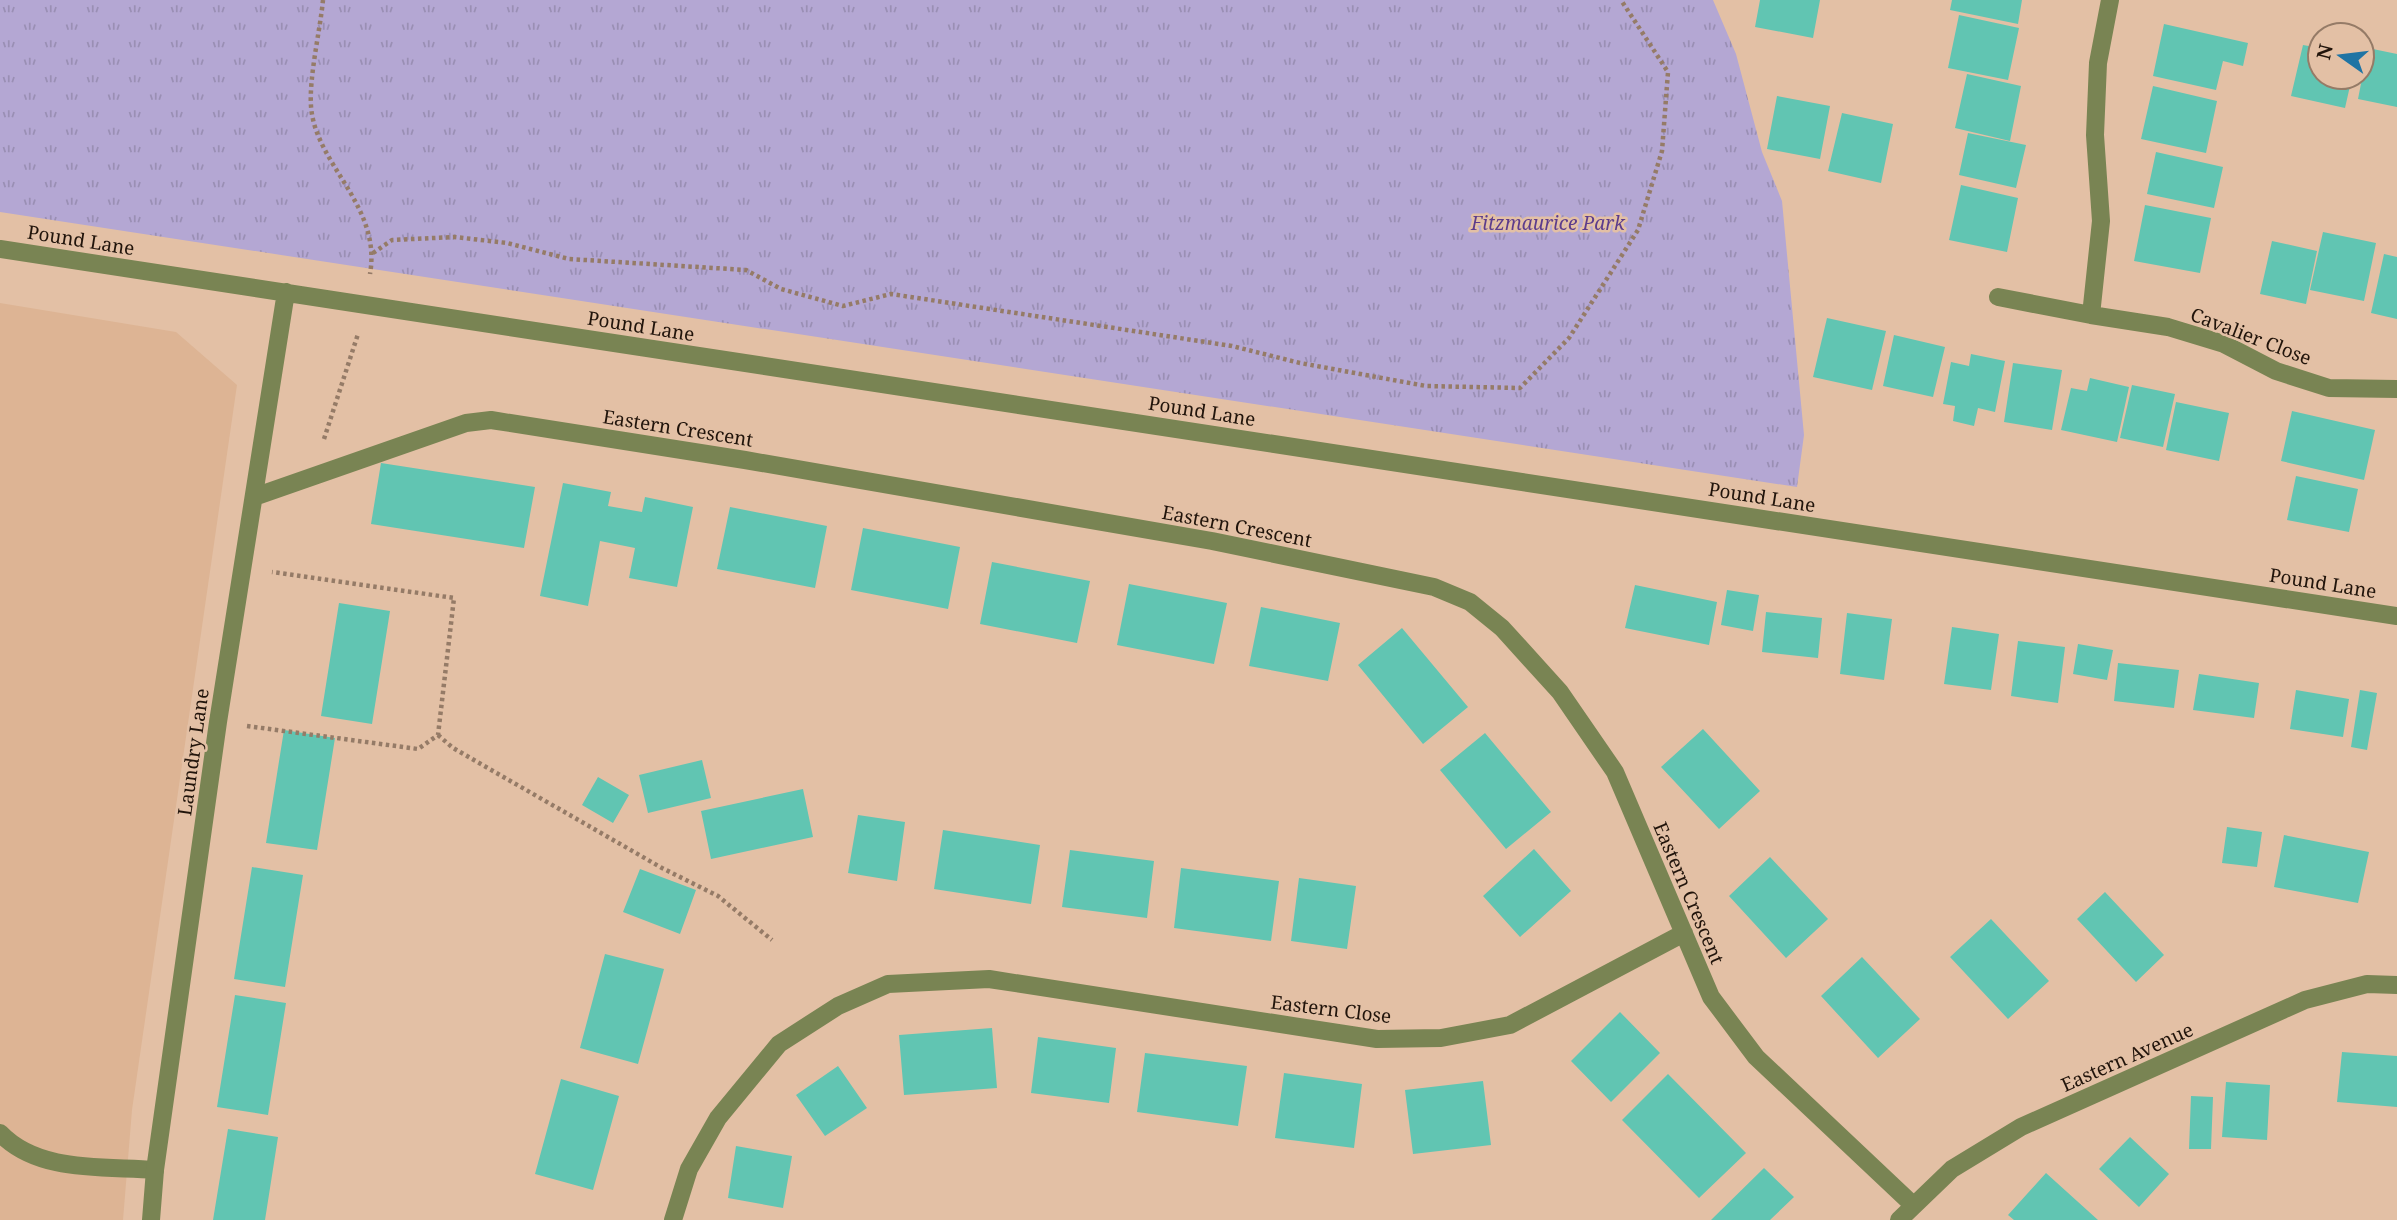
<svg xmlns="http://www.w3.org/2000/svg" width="2397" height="1220" font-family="'Noto Serif',serif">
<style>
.built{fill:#ddb494}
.park{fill:url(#park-tufts)}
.building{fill:#61c5b2}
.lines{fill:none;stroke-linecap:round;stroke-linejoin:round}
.path{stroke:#957b67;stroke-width:4.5;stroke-dasharray:3.5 3.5;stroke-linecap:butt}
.lane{stroke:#798453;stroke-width:18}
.street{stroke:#798453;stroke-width:18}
.labels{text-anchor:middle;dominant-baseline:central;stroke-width:5;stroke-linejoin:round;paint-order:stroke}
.park-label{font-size:19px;font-style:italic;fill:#5c3c8c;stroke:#e3c0a5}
.street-label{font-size:19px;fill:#21140b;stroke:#e3c0a5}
</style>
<defs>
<pattern id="park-tufts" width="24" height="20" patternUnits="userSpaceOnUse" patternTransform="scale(1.75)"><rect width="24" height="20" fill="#b4a7d3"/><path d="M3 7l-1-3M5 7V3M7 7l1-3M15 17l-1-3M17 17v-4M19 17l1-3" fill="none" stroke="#9a8fb4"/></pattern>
</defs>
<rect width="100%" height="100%" fill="#e3c0a5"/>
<path class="built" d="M0,303L176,332L237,385L132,1110L123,1220H0Z"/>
<path class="park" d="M0,0H1713L1736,54L1762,152L1782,201L1804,435L1797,487L0,212Z"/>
<path class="building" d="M1760,0H1820L1813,38L1755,27Z
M1952,0H2022L2018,24L1950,10Z
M1959,15L2019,28L2008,80L1948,68Z
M2164,24L2248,43L2243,66L2223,61L2216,90L2153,76Z
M2303,45L2320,48V77H2352L2345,108L2291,96Z
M2368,48L2397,54V107L2358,99Z
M1967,74L2021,86L2010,141L1955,128Z
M2153,86L2217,101L2206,153L2141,139Z
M1777,96L1830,106L1820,159L1767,149Z
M1842,113L1893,124L1881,183L1828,171Z
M1968,133L2026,145L2016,188L1959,175Z
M2156,152L2223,167L2214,208L2147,194Z
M1961,185L2018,198L2007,252L1949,240Z
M2145,205L2211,218L2200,273L2134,261Z
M2323,232L2376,243L2364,301L2310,290Z
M2272,241L2317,251L2306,304L2260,294Z
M2384,254L2397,257V319L2371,313Z
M1827,318L1886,331L1872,390L1813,377Z
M1894,335L1945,347L1933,397L1883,386Z
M1971,354L2005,361L1995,412L1978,408L1974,426L1953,421L1955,406L1943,404L1951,362L1969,366Z
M2013,363L2062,370L2052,430L2004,422Z
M2090,378L2129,387L2117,442L2061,430L2071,388L2087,391Z
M2132,385L2175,394L2163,447L2120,438Z
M2176,402L2229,413L2219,461L2166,450Z
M2292,411L2375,430L2364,480L2281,461Z
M381,463L535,487L524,548L371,524Z
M2296,476L2358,489L2349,532L2287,520Z
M563,483L611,492L608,506L642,512L645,497L693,507L677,587L629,578L635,548L600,541L588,606L540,596Z
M730,507L827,526L815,588L717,569Z
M863,528L960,547L948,609L851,590Z
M992,562L1090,581L1077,643L980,624Z
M1129,584L1227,603L1214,664L1117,645Z
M1635,585L1717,602L1709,645L1625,628Z
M1727,590L1759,595L1753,631L1721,625Z
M339,603L390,611L372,724L321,716Z
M1261,607L1340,623L1328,681L1249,666Z
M1766,612L1822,618L1818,658L1762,652Z
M1847,613L1892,619L1884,680L1840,674Z
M1952,627L1999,634L1991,690L1944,684Z
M1402,628L1468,707L1423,744L1358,665Z
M2018,641L2065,647L2058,703L2011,696Z
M2078,644L2113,650L2107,680L2073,674Z
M2118,663L2179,670L2174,708L2114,701Z
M2199,674L2259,683L2254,718L2193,710Z
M2296,690L2349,699L2343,737L2290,729Z
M2360,690L2377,693L2367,750L2351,747Z
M1703,729L1760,791L1719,829L1661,767Z
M284,730L335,738L317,850L266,843Z
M1485,733L1551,812L1506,849L1440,770Z
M702,760L711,798L648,813L639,775Z
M598,777L629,795L613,823L582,805Z
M803,789L813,837L711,859L701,811Z
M858,815L905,822L897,881L848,873Z
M2227,827L2262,832L2257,867L2222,863Z
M943,830L1040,845L1031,904L934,889Z
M2284,835L2369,852L2358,903L2274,887Z
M1534,849L1571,891L1520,937L1483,896Z
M1070,850L1154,861L1147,918L1062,907Z
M1770,857L1828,919L1786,958L1729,896Z
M252,867L303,875L285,987L234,979Z
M1181,868L1279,881L1271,941L1174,928Z
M640,869L696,890L680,934L623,912Z
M1299,878L1356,886L1347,949L1291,941Z
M2105,892L2164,955L2136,982L2077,919Z
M1991,919L2049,981L2008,1019L1950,957Z
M605,954L664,969L638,1064L580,1048Z
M1862,957L1920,1019L1878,1058L1821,996Z
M235,995L286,1003L268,1115L217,1107Z
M1620,1012L1660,1053L1611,1102L1571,1061Z
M992,1028L997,1088L904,1095L899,1035Z
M1038,1037L1116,1048L1109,1103L1031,1093Z
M2342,1052L2397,1056V1107L2337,1102Z
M1145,1053L1247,1066L1238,1126L1137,1112Z
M838,1066L867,1108L825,1136L796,1095Z
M1284,1073L1362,1084L1354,1148L1275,1138Z
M1668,1074L1746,1153L1699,1198L1622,1120Z
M561,1079L619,1096L593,1190L535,1174Z
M1483,1081L1491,1145L1413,1154L1405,1090Z
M2226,1082L2270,1085L2267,1140L2222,1137Z
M2191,1096L2213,1097L2211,1149H2189Z
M228,1129L278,1137L265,1220H213Z
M2130,1137L2169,1174L2139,1207L2099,1169Z
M736,1146L792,1156L783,1208L728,1198Z
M1764,1168L1794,1197L1770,1220H1711Z
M2046,1173L2098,1220H2014L2008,1215Z"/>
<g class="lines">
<path class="path" d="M323,0C320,31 309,77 311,106C315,165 382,205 370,274
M373,253L392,240L455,237L507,243L569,259L746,270L781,289L843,306L891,294L1232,346L1300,363L1426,386L1520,388L1569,338L1638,230L1662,151L1668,72L1621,0
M324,439L358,334
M247,726L418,749L438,735L454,598L272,572
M438,735L453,748L662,868L718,896L772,940"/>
<path class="lane" d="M0,1133C38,1173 103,1166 155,1170"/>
<path class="street" d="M0,249L2397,616
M1998,297L2091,315L2101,221L2095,135L2098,63L2110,0
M2091,315L2168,327L2224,344L2276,371L2329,388L2397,389
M254,497L466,423L491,420L745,460L1212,541L1434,587L1470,602L1502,628L1560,692L1615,772L1711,997L1756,1057L1912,1204
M151,1220L155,1170L218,722L286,292
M673,1220L689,1169L718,1118L779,1044L838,1006L888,984L989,979L1377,1039L1441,1038L1510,1025L1684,933
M1899,1220L1952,1169L2021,1127L2305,1000L2367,984L2397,985"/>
</g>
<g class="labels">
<g class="park-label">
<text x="1548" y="223">Fitzmaurice Park</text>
</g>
<g class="street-label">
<text transform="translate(81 240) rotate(9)">Pound Lane</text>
<text transform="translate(641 326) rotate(9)">Pound Lane</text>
<text transform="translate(2251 336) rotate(21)">Cavalier Close</text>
<text transform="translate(1202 411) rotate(9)">Pound Lane</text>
<text transform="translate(678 428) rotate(9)">Eastern Crescent</text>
<text transform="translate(1762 497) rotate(9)">Pound Lane</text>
<text transform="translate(1237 526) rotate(11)">Eastern Crescent</text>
<text transform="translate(2323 583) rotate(9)">Pound Lane</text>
<text transform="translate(193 752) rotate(-82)">Laundry Lane</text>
<text transform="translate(1689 893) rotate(67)">Eastern Crescent</text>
<text transform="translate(1331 1009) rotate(7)">Eastern Close</text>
<text transform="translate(2127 1057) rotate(-24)">Eastern Avenue</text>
</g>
</g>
<g transform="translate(2341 56) rotate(284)"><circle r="33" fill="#e3c0a5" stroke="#957b67" stroke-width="2"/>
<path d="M0-5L12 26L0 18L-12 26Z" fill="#1f74a4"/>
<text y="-10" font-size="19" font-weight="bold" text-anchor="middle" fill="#21140b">N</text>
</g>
</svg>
